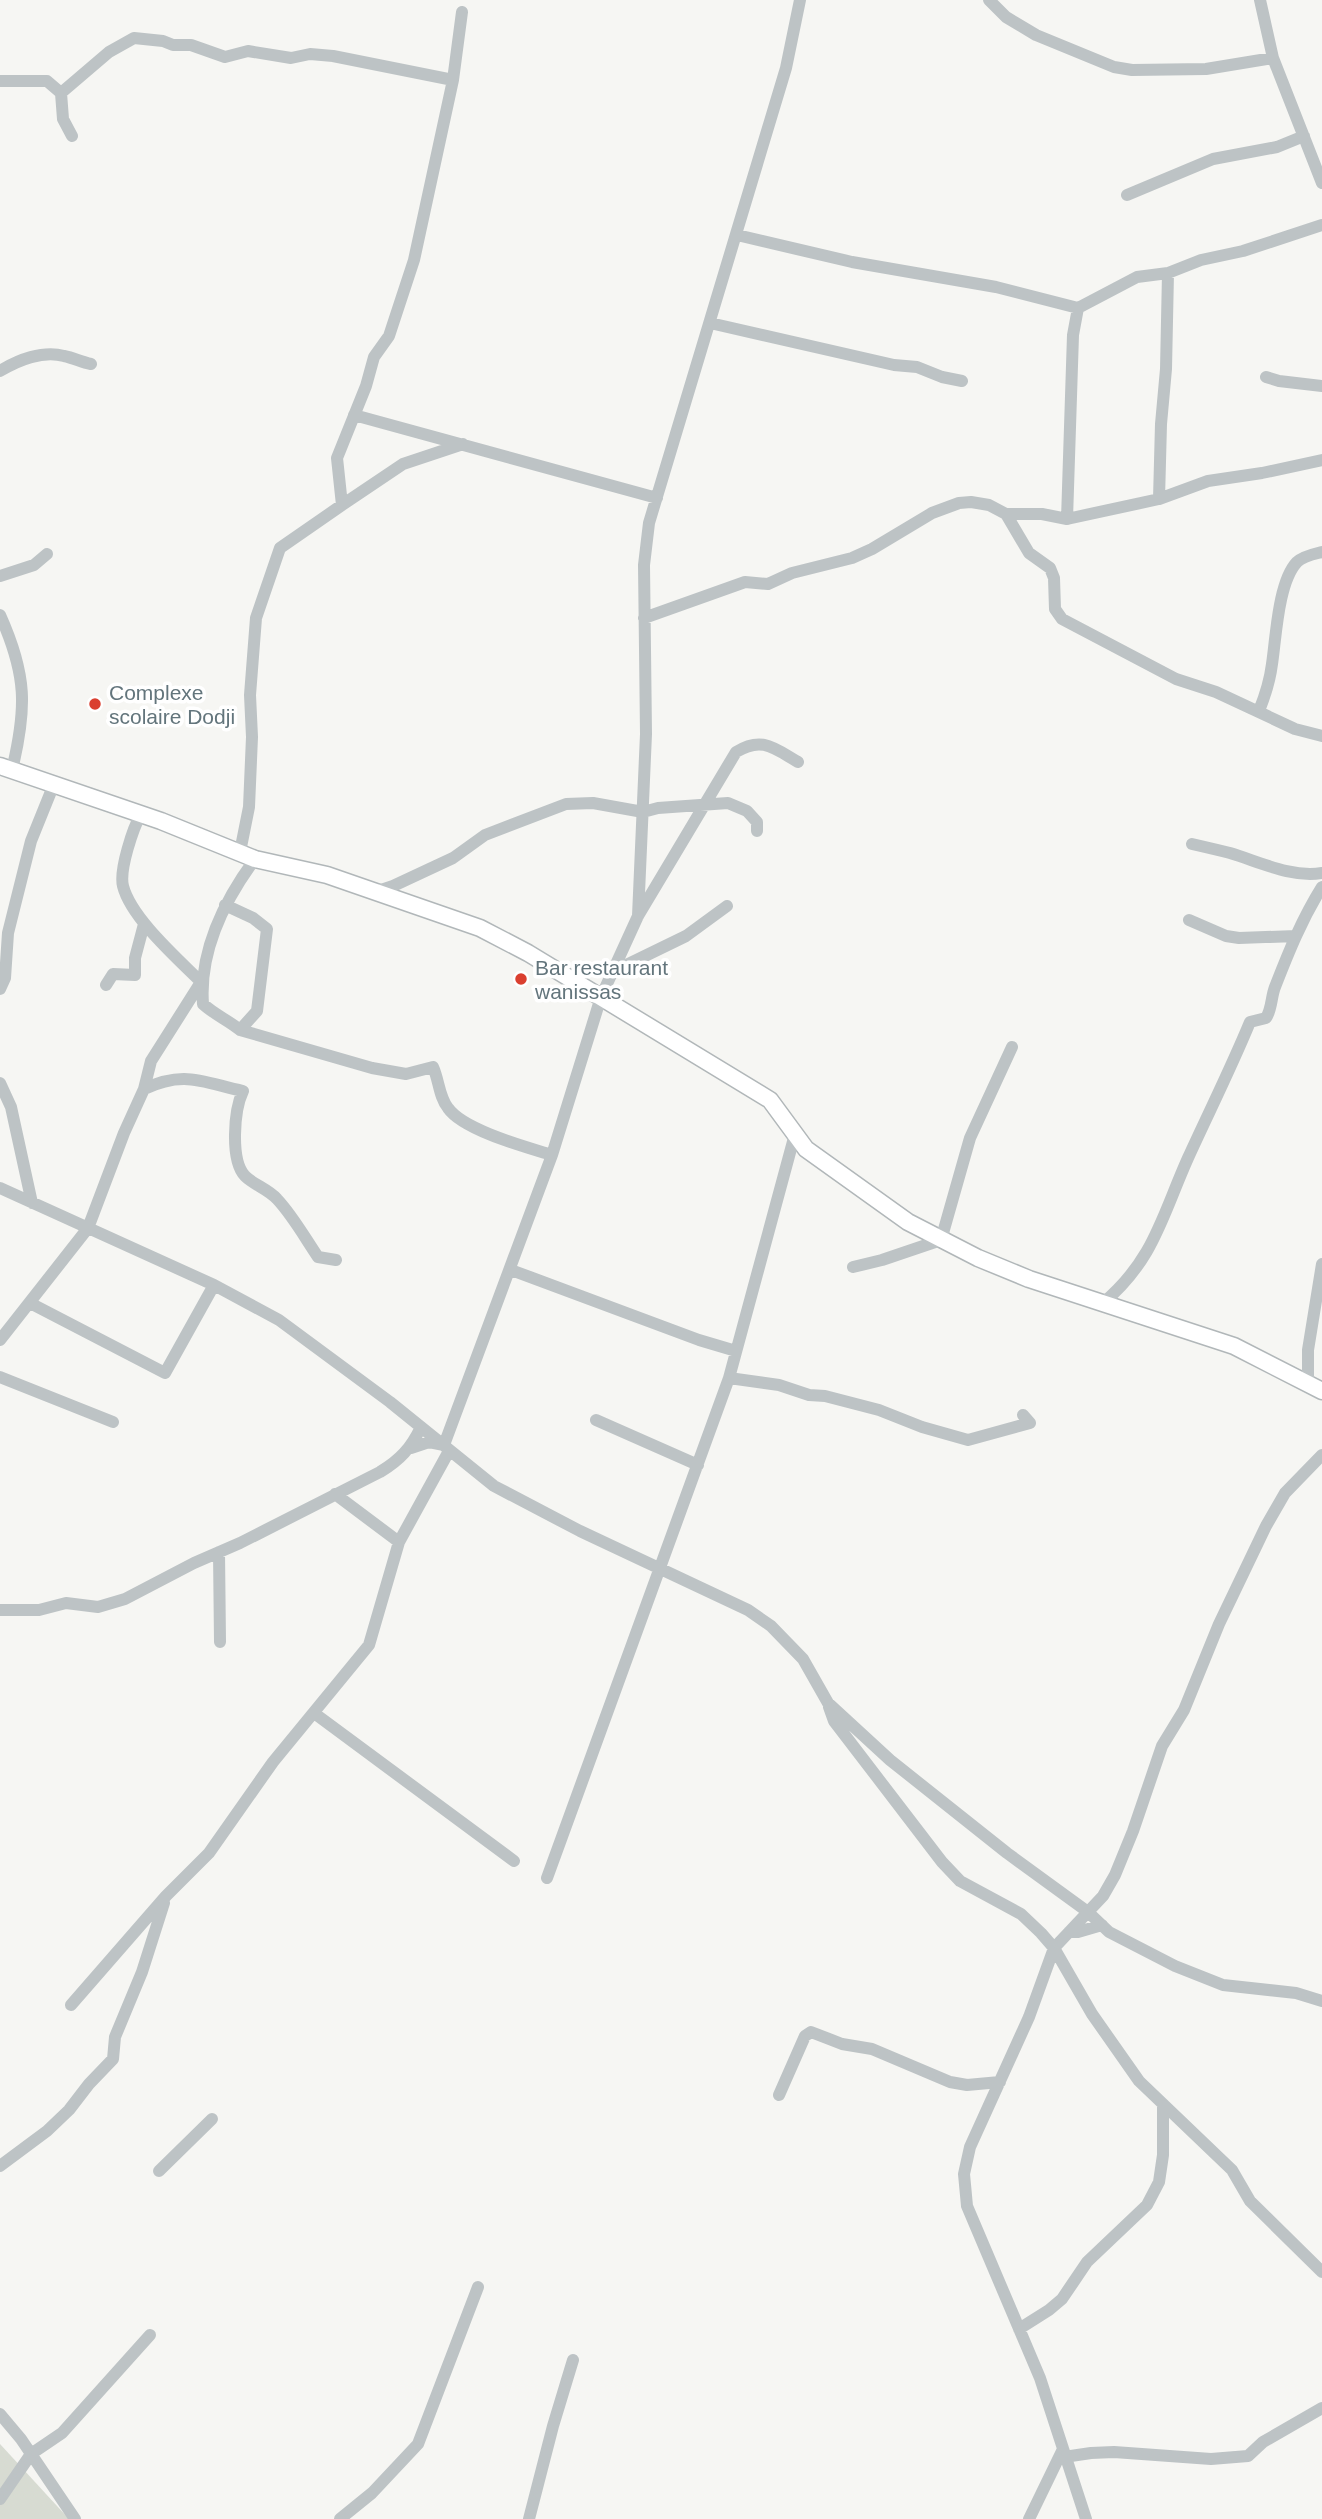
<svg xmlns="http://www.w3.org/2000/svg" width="1322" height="2519" font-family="Helvetica,sans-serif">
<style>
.green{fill:#d7dbd2}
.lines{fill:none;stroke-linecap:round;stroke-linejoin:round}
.major-casing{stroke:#b1b7b9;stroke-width:19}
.minor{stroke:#bdc3c5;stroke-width:12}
.major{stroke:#fff;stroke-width:16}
.poi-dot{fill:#da3f2f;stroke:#fff;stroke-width:2.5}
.labels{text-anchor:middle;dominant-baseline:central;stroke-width:7;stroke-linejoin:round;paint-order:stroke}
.poi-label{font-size:21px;fill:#63757c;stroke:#fff;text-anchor:start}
</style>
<rect width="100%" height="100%" fill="#f6f6f3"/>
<path class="green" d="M0,2444L69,2519H0Z"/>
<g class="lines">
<g class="major-casing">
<path id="major" d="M0,766L161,821L255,859L327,875L480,928L528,953L770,1100L806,1149L908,1222L978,1258L1029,1279L1234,1346L1322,1391"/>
</g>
<path class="minor" d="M989,0L1006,17L1036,35L1114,67L1132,70L1206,69L1273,58
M1260,0L1273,58L1322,183
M0,81H47L61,93
M72,136L63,119L61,93L109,52L134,38L163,41L173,45H191L225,57L248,51L291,58L310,54L333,56L453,80
M1127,195L1213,159L1277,147L1304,136
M737,235L852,262L996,287L1078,308L1137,277L1168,273L1201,260L1243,251L1322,225
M710,323L894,365L917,367L942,377L962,381
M0,371C18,360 43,350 64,356C74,358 81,362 91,364
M1266,377L1279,381L1322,386
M354,415L657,498
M1159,499L1208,481L1262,473L1322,460
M342,505L403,464L463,444
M1006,514H1042L1067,519L1159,499L1161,424L1166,369L1168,273
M1067,519L1073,335L1078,308
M0,576L34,565L47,554
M0,615C27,675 27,708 12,770
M644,618L745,582L768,584L792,573L852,558L872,549L932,513L959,503L971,502L989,505L1006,514L1029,553L1050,568L1054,578L1055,609L1062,619L1176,679L1216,692L1295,729L1322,736
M1259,711C1265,696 1270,680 1272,664C1276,638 1278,582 1297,562C1303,556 1314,554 1322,552
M141,814C133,828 119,870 123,886C131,918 178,959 201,982
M1192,844C1205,847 1218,850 1230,853C1260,862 1291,878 1322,873
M240,852L249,807L252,737L250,695L256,618L280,548L342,505L337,458L366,386L374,357L389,336L414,260L453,80L462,12
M255,859C224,901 199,950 203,1004C215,1015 228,1020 240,1030L372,1068L406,1074L433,1067C439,1080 439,1097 448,1108C463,1130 526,1147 552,1155
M375,892L393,886L453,858L485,835L566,804L593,803L643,812L658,808L728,803L747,811L757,822V831
M225,905L253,918L267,929L257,1011L240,1030
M638,916L646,734L644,565L649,523L786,68L800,0
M1189,920L1226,936L1239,938L1296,936
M612,972L686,936L727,906
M106,985L113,974L135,975V958L144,924
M0,989L5,978L8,933L31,841L54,784
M0,1083L11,1107L32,1203
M144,1089C184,1070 202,1082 243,1091C234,1110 230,1160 245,1176C254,1185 268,1189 277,1199C293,1216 305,1238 318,1257L336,1260
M0,1188L214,1285L279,1320L390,1402L494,1486L580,1531L748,1610L771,1626L803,1659L828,1703L890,1760L1007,1853L1088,1912L1109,1932L1175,1966L1223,1985L1296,1993L1322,2001
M853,1267L882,1260L941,1240L970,1138L1012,1047
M511,1270L699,1340L736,1351
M30,1303L165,1373L214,1285
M1103,1303C1154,1260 1162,1216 1188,1158C1209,1112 1231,1068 1250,1022L1266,1018C1272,1009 1271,997 1275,987C1289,951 1302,919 1322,887
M0,1340L88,1228L124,1133L144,1089L151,1061L201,982
M0,1377L113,1422
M729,1378L779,1385L809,1395L825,1396L879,1410L922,1427L968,1440L1030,1423L1023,1415
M1308,1383V1350L1322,1264
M596,1420L698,1465
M411,1448L429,1442L444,1445L552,1155L601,997L638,916L736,752C762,736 774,748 798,762
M335,1494L399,1542
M219,1552L220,1642
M0,1610H39L66,1603L98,1607L125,1599L194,1563L240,1543L380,1472C400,1460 411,1448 421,1427
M829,1707L834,1721L942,1862L960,1881L1021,1914L1041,1933L1054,1948L1092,2014L1139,2081L1232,2170L1250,2201L1322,2272
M314,1713L514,1861
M547,1878L729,1378L795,1134
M1069,1932H1078L1102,1925
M71,2005L166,1896L209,1853L273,1762L369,1645L399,1542L449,1451
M779,2095L805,2036L811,2032L842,2044L872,2049L950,2082L967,2085L1000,2082
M0,2166L47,2131L69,2110L89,2084L113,2059L115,2037L142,1972L164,1903
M159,2171L212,2119
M1019,2329L1049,2310L1062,2299L1087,2262L1147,2205L1159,2182L1163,2155V2104
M0,2414L21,2439L75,2519
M1064,2457L1091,2453L1114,2452L1211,2459L1248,2456L1263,2442L1322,2408
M0,2499L31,2454L62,2433L150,2335
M340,2519L372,2493L418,2444L478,2287
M529,2519L553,2426L573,2360
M1029,2519L1062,2451
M1086,2519L1040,2378L967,2206L964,2174L970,2147L1029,2017L1054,1948L1103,1896L1115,1875L1133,1831L1162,1746L1184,1710L1219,1624L1266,1526L1285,1493L1322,1455"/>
<use href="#major" class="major"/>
</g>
<g class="poi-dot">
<circle cx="95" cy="704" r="7"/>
<circle cx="521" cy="979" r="7"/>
</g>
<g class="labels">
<g class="poi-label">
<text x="109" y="692">Complexe<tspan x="109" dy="24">scolaire Dodji</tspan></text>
<text x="535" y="967">Bar restaurant<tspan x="535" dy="24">wanissas</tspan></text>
</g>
</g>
</svg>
